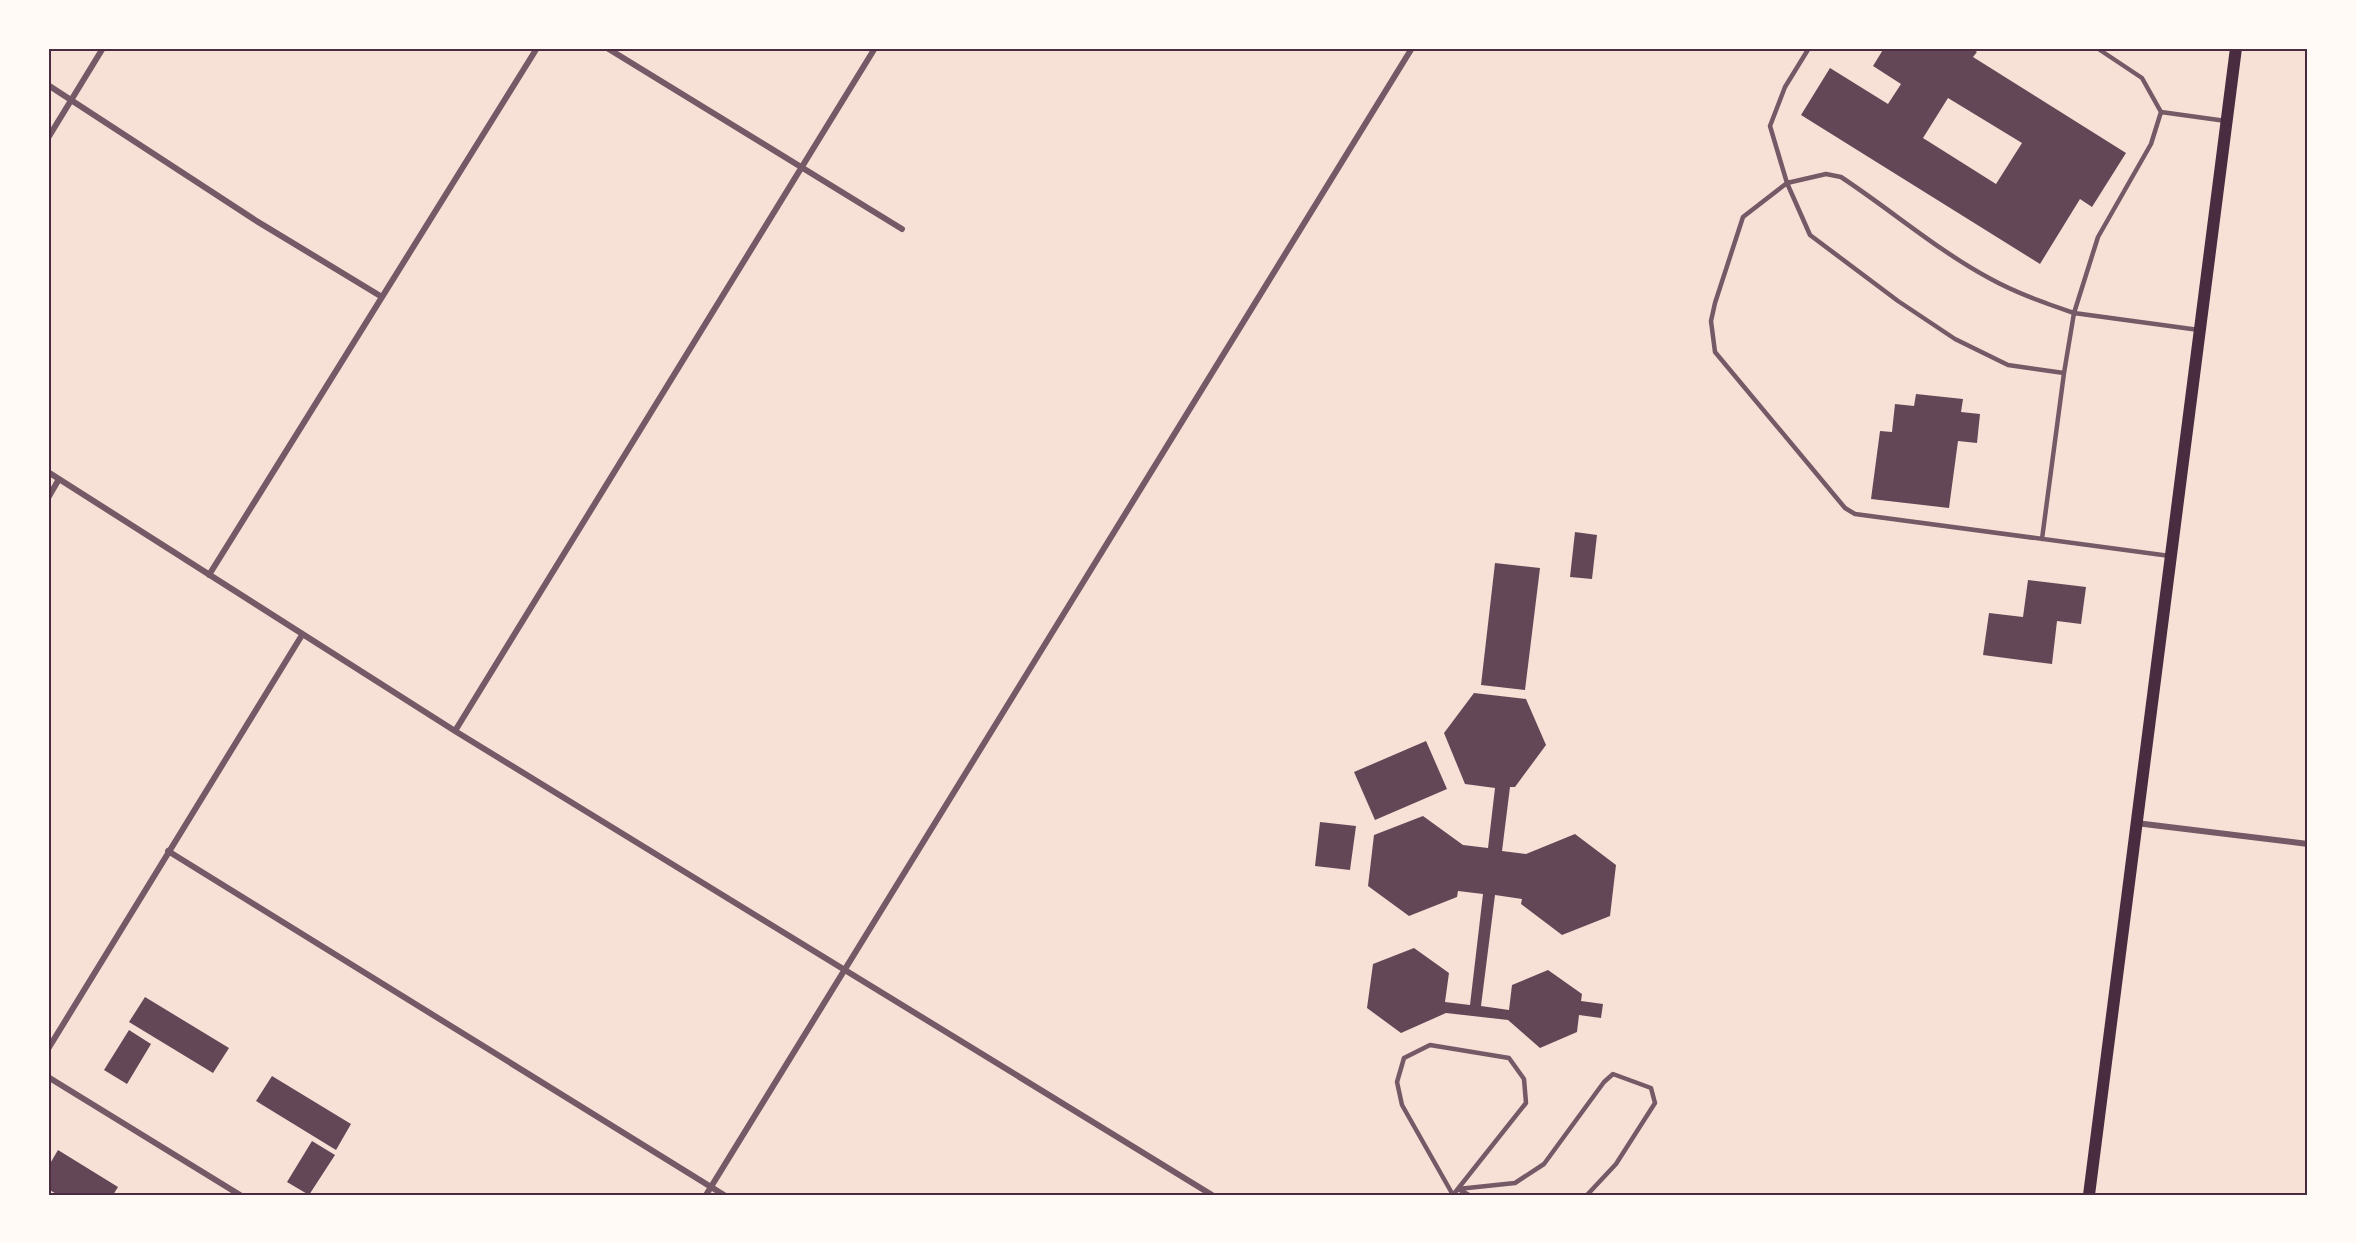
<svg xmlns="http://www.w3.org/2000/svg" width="2356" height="1243" font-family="Jost,sans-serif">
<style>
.building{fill:#644757;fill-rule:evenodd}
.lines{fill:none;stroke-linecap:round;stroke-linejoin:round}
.service{stroke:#755966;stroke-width:4.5}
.minor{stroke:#755966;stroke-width:6}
.secondary{stroke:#4a2c40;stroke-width:12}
.neatline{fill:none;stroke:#4a2c40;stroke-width:2}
</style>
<rect width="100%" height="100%" fill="#f7e1d7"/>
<path class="building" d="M1884,48H1971L1977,52L1973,57L2126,153L2092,207L2080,199L2040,264L1801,115L1830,68L1888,104L1901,84L1873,66ZM1948,98L2022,143L1996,184L1923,138Z
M1916,394L1963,399L1961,412L1980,414L1977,443L1958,441L1949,508L1871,499L1880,431L1892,432L1895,404L1914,406Z
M1575,532L1597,535L1592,579L1570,577Z
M1495,563L1540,568L1525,690L1481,685Z
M2028,580L2086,587L2081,624L2057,621L2052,664L1983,655L1989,613L2023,617Z
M1474,693L1526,699L1546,745L1515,787H1510L1502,851L1526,854L1575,834L1616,865L1610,916L1562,935L1521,904L1522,899L1495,895L1481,1006L1509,1010L1512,985L1548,970L1582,994L1581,1001L1603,1004L1601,1018L1579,1015L1577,1032L1540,1048L1508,1020L1446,1013L1401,1033L1367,1008L1373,964L1414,948L1449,973L1445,1002L1470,1005L1483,894L1458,891L1457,897L1409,916L1368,886L1374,835L1423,816L1463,845L1488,848L1495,788L1465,784L1444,733Z
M1426,741L1447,789L1375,820L1354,772Z
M1320,822L1356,826L1350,870L1315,866Z
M145,997L229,1048L213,1073L129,1022Z
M129,1030L151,1044L127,1084L104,1070Z
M272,1076L351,1124L336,1150L256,1101Z
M312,1141L335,1155L309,1195L287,1182Z
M58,1150L118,1187L113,1195H58L48,1189V1167Z"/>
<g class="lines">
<path class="service" d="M1809,48L1785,87L1770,126L1787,183L1743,217L1715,303L1711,321L1715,352L1845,508L1855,514L2170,556
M2097,48L2142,78L2161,112L2226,121
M2064,373L2074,313L2199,330
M2042,539L2064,373L2008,365L1955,339L1898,301L1810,235L1787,183L1826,174L1841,177C1891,210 1937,250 1989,278C2016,293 2045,303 2074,313L2098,237L2151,144L2161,112
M1430,1045L1509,1058L1524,1079L1526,1103L1453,1195L1402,1105L1397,1082L1404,1058Z
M1458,1189L1515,1183L1544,1164L1604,1082L1613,1074L1651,1088L1655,1103L1616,1164L1587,1195
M1458,1189L1469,1195"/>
<path class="minor" d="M607,48L902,229
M48,85L255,220L382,297
M48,138L103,48
M48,472L455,731L1212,1195
M48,498L59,479
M209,575L537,48
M455,731L875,48
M2136,823L2308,844
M168,851L724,1195
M48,1049L302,635
M48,1077L240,1195
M706,1195L1412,48"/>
<path class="secondary" d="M2089,1195L2236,48"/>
</g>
<rect width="2356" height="1243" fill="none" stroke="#fffaf5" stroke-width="99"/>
<rect x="50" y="50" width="2256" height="1144" class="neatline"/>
</svg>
